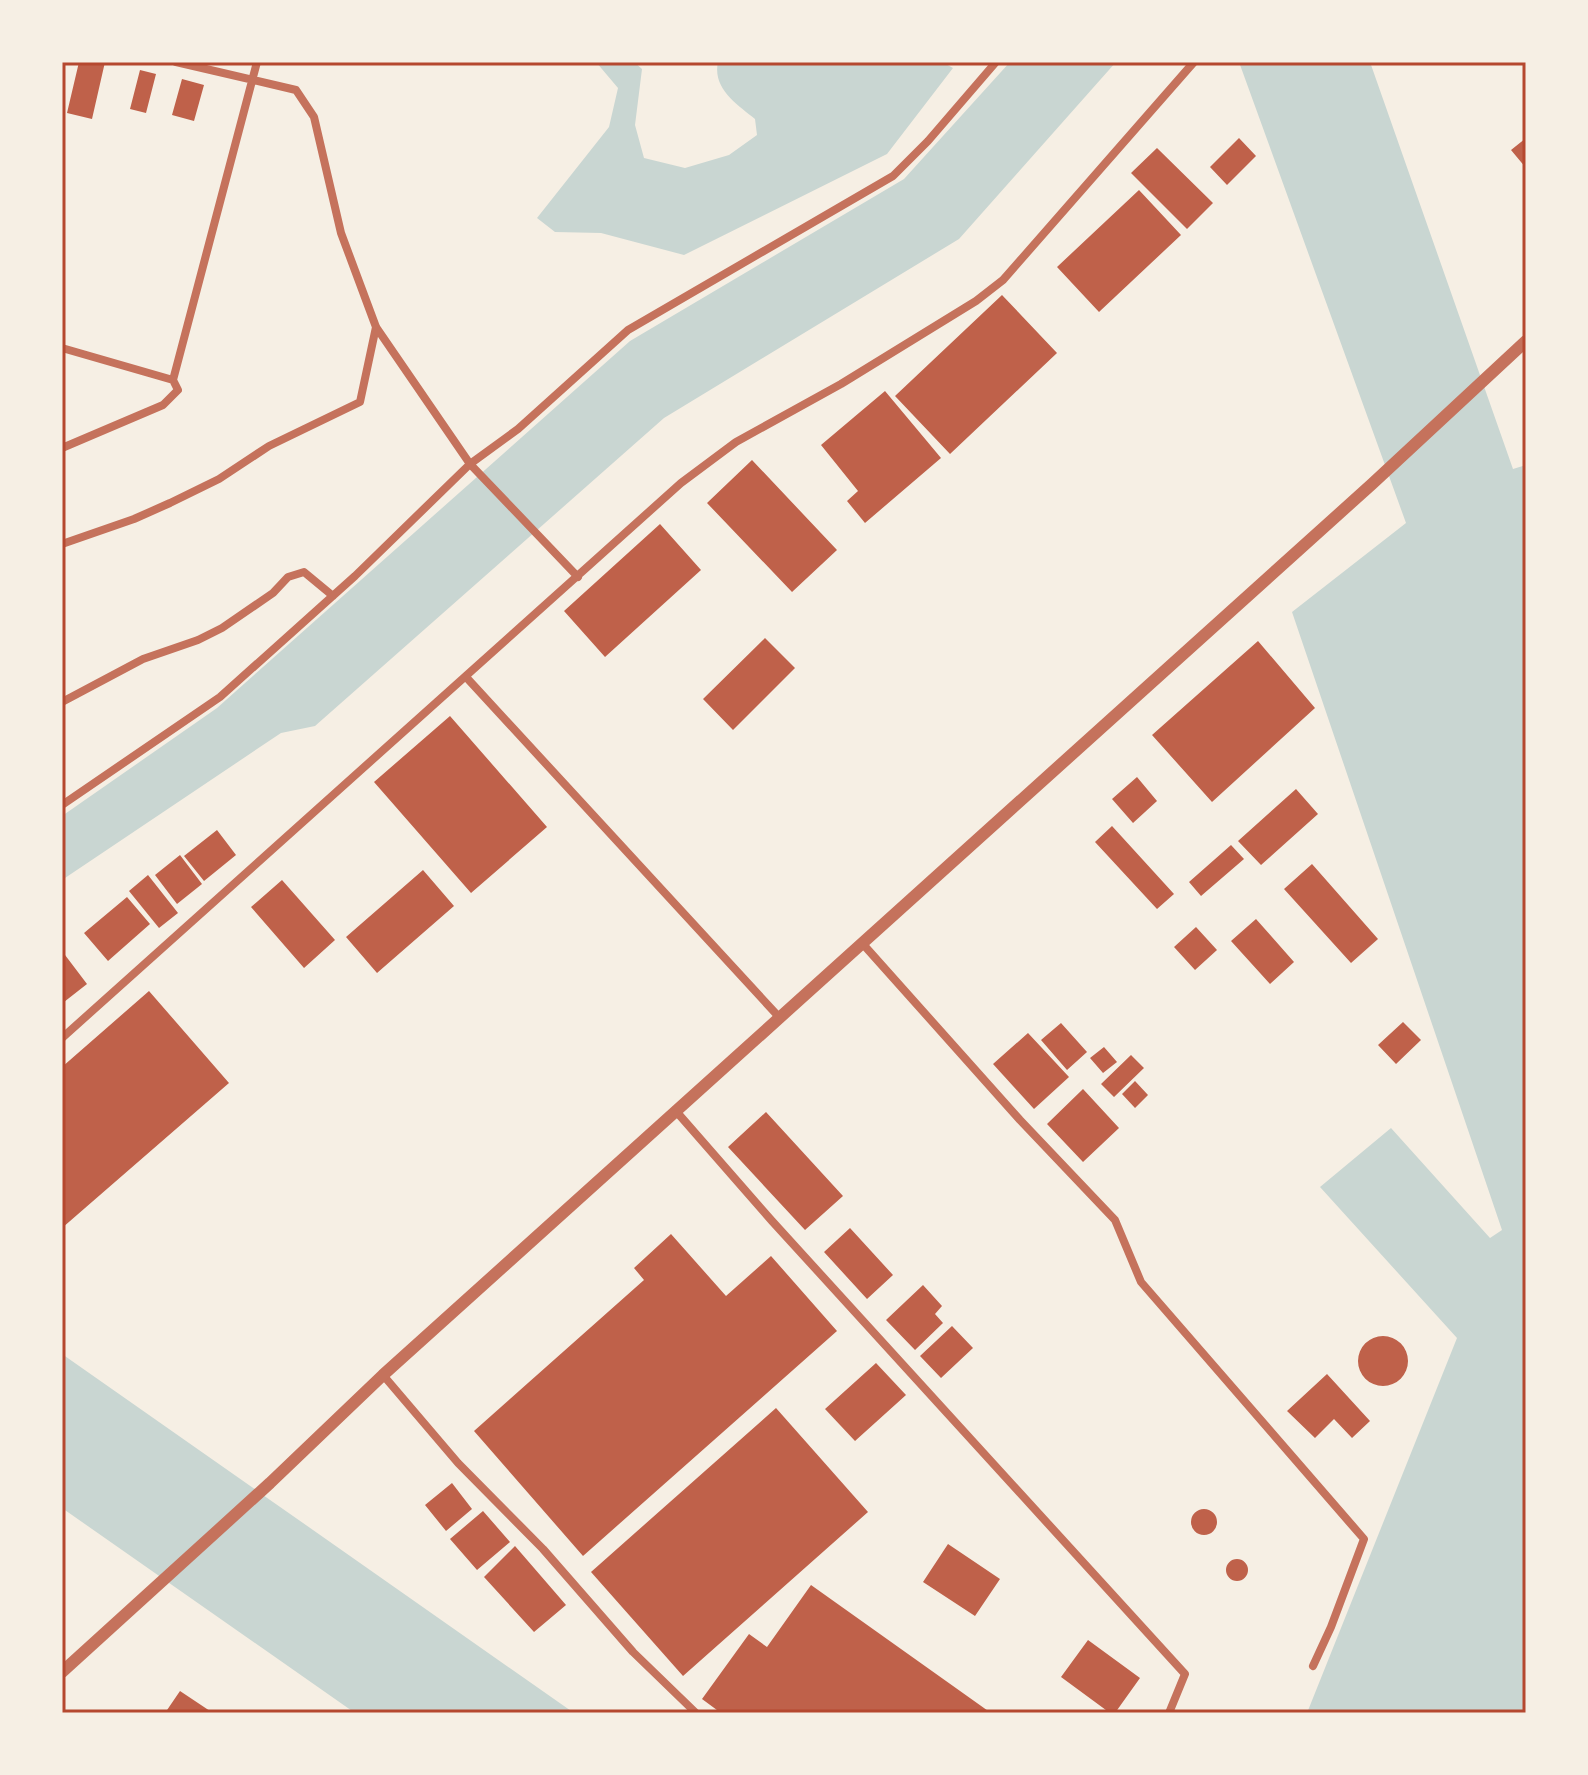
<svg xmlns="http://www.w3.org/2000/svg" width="1588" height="1775" font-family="'Asap Condensed',sans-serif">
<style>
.water{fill:#c9d6d2}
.building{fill:#bf614a}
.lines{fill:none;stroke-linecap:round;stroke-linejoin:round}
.minor{stroke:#c5725c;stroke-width:8}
.tertiary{stroke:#c5725c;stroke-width:12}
.neatline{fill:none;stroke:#b5482f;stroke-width:3}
</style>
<rect width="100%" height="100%" fill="#f6efe4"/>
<path class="water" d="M596,62H634L642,69L635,125L644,158L685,168L729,155L757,135L755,119C738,105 712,89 718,62H942L953,68L887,154L684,255L601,233L555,232L537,218L609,127L618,88Z
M1010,62H1116L959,239L664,418L315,726L281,733L62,880V816L217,708L630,341L904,179Z
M1239,62H1370L1513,469L1526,465V1713H1307L1457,1338L1320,1187L1391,1128L1490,1238L1502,1230L1292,612L1406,523Z
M62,1354L574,1713H355L62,1508Z"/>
<path class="building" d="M79,62H105L92,119L67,113Z
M140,70L156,74L146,113L130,109Z
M182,79L204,85L194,121L172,115Z
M1239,138L1256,156L1227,185L1210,167Z
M1526,138V168L1511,150Z
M1157,148L1213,203L1187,229L1131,173Z
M1139,190L1181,235L1099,312L1057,267Z
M1002,295L1057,353L950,454L895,396Z
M885,391L941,458L865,523L847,501L858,491L821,445Z
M752,460L837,550L792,592L707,503Z
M660,524L701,570L605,657L564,611Z
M765,638L795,668L733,730L703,699Z
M1258,641L1315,708L1212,802L1152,735Z
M450,716L547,827L471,893L374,782Z
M1137,777L1157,801L1133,823L1112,799Z
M1296,789L1318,814L1261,865L1238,841Z
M1112,826L1174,894L1157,909L1095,842Z
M217,830L236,855L204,881L184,856Z
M1231,845L1244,859L1201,896L1189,882Z
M180,855L202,884L177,904L155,875Z
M1312,864L1378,939L1351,963L1284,889Z
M423,870L454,906L377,973L346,937Z
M148,875L178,913L159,928L129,891Z
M282,880L335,940L304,968L251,907Z
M127,897L150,924L108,961L84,933Z
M1256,919L1294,962L1270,984L1231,941Z
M1196,927L1217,950L1195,970L1174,947Z
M62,951L87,984L64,1002L62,1000Z
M149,991L229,1083L62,1228V1067Z
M1403,1022L1421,1040L1396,1064L1378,1045Z
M1061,1023L1087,1052L1067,1070L1041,1040Z
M1028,1033L1069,1077L1034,1109L993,1064Z
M1104,1047L1117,1062L1103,1073L1090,1058Z
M1131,1055L1144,1068L1114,1097L1101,1084Z
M1135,1081L1148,1095L1135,1108L1122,1094Z
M1083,1089L1119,1128L1083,1162L1047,1124Z
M766,1112L843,1196L805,1230L728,1147Z
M850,1228L893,1275L867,1299L824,1252Z
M671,1234L726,1296L771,1256L837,1331L583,1556L474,1431L644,1280L634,1268Z
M923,1285L942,1306L935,1314L943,1323L915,1350L886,1320Z
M952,1326L973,1348L941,1378L920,1356Z
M1358 1361a25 25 0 1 1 50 0a25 25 0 1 1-50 0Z
M876,1363L906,1395L855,1441L825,1409Z
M1327,1374L1370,1421L1352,1438L1334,1419L1315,1438L1287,1411Z
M776,1408L868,1512L683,1676L591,1572Z
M452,1483L472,1509L446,1531L425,1505Z
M1191 1522a13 13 0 1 1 26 0a13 13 0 1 1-26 0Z
M483,1511L510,1542L477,1570L450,1539Z
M948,1544L1000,1579L975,1616L923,1582Z
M515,1546L566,1605L534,1632L484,1577Z
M1226 1570a11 11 0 1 1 22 0a11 11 0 1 1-22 0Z
M811,1585L991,1713H721L702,1699L749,1634L767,1647Z
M1088,1640L1140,1678L1115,1713H1110L1061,1677Z
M180,1691L213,1713H165Z"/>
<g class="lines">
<path class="minor" d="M176,62L296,90L314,117L341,233L376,327L470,464L578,577
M62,348L173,380
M62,448L163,405L178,390L173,380L257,62
M62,544L134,519L170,503L219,479L269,446L360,402L376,327
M466,677L779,1017
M62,702L143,659L198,640L222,628L273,593L288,577L304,572L333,596
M62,805L220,697L355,576L470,464L518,429L628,330L893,176L928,141L996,62
M862,943L1020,1120L1115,1220L1141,1282L1364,1539L1331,1627L1313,1666
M62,1038L681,483L736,442L841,384L976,301L1003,280L1194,62
M675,1110L772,1221L1185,1674L1169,1713
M383,1375L458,1463L543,1549L633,1652L696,1713"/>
<path class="tertiary" d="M62,1672L270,1483L383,1375L1372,484L1526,341"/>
</g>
<rect width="1588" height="1775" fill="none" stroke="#f6efe4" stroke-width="128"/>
<rect x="64" y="64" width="1460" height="1647" class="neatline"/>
</svg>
